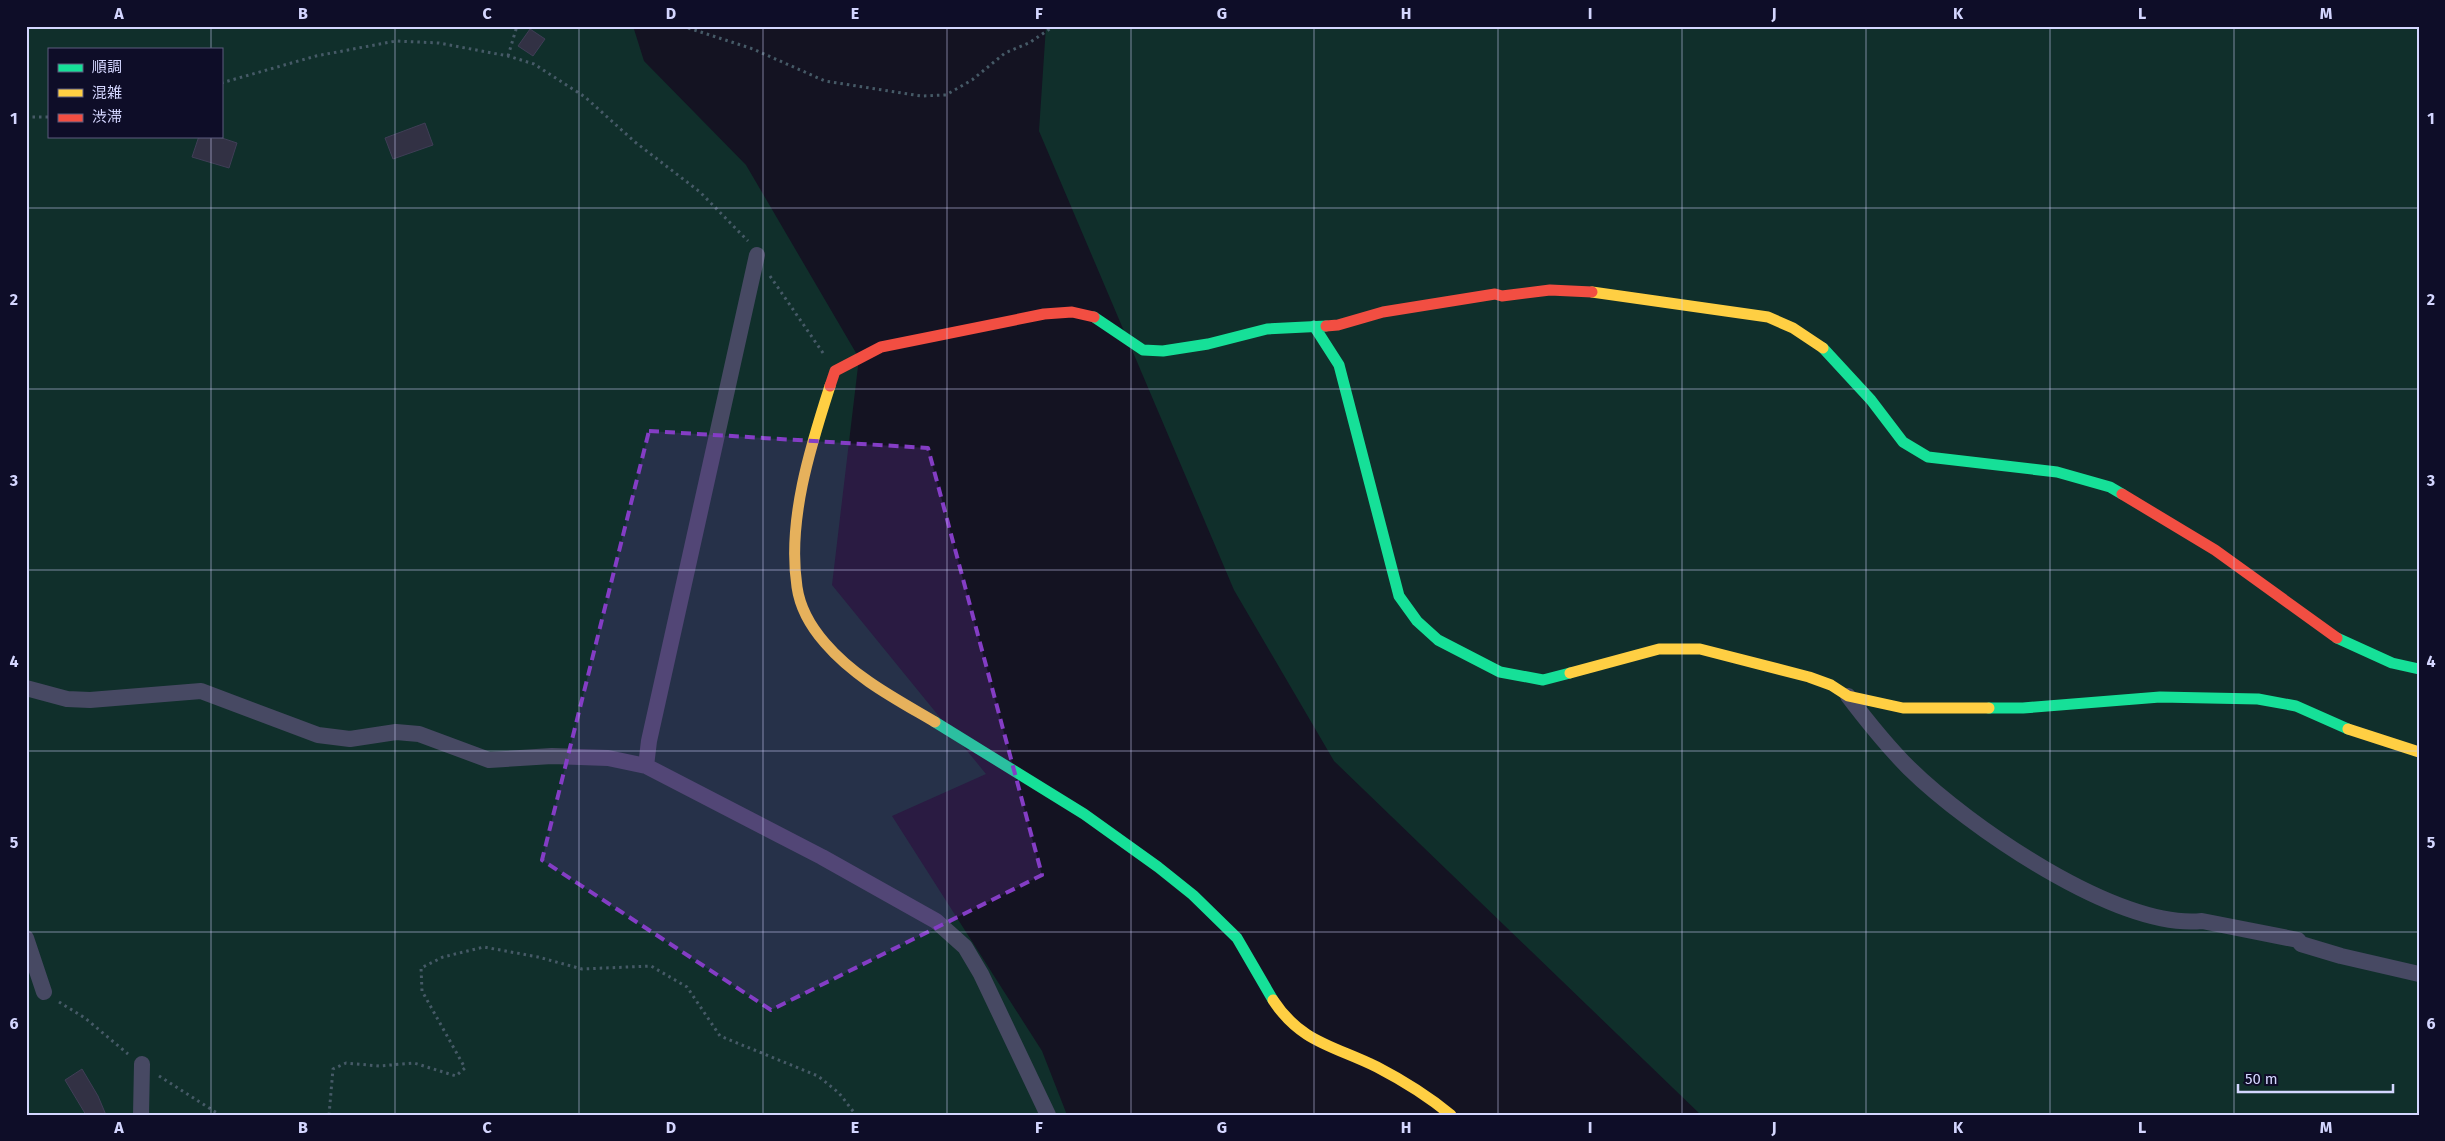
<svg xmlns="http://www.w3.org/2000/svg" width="2445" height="1141" font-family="'Fira Sans','Noto Sans JP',sans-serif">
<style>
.green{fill:#102f2b;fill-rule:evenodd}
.building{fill:#323144;stroke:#3f3e56}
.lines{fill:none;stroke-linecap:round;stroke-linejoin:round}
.path{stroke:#465a67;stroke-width:3;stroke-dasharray:2.5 4;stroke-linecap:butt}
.street{stroke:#474963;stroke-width:16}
.fast{stroke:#16e098;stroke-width:11}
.slow{stroke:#ffcf43;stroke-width:11}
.jam{stroke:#f24e42;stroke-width:11}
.marked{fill:#843dc5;fill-opacity:0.2;stroke:#843dc5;stroke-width:4;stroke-dasharray:10 6;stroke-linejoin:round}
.grid{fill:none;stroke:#d4d6ff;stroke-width:1;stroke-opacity:0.55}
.neatline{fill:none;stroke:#d4d6ff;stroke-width:2}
.grid-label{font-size:16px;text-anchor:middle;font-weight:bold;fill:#d4d6ff}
</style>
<rect width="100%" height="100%" fill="#141322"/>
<path class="green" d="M26,26H633L644,61L746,165L859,358L832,585L986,774L892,816L1042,1051L1067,1115H26ZM49,49H221V136H49Z
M1046,26H2419V1115H1701L1334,761L1234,590L1039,131Z"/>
<path class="building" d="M530,29L545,39L533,56L518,46Z
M425,123L433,145L393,159L385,138Z
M199,136H216L237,143L229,168L192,157Z
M82,1069L98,1096L106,1115H86L65,1080Z"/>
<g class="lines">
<path class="path" d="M682,26L753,49L825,81L921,96L946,95L972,80L1005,53L1029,43L1054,26
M508,56L517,26
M221,83L316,56L396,41L439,43L508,56L534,64L585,97L635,142L700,192L748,241
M26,117H49
M770,276L823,353
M59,1002L85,1018L128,1054
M159,1076L220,1115
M329,1115L333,1069L346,1063L379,1066L414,1063L456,1076L465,1068L422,991L421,968L443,957L484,947L538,957L582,969L651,966L687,987L720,1036L818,1076L839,1093L856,1115"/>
<path class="street" d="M26,688L67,699L90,700L201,691L318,735L350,739L396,732L419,734L489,760L552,756L608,758L646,766L822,857L936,921L965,947L981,974L1048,1115
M1848,696C1867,721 1887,746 1909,768C1968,826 2118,930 2202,921L2298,940L2301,944L2341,956L2419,974
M646,766L649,741L757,255
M26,938L44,992
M141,1115L142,1064"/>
<path class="fast" d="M1094,317L1143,350L1163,351L1208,344L1267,329L1326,326
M1314,326L1339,365L1399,596L1417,621L1438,640L1500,672L1543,680L1570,673
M1823,348L1871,400L1903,442L1928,457L2057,472L2110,487L2122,494
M2337,638L2392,663L2419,669
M1989,708H2023L2160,697L2258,699L2296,706L2348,729
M935,722L1084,814L1158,867L1193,895L1237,938L1273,1000"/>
<path class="slow" d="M1592,292L1768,317L1793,328L1823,348
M830,386C810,448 787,521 797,587C800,608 811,627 825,643C855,678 896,699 935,722
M1570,673L1659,649H1700L1809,677L1831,685L1848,696L1903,708H1989
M2348,729L2419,752
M1273,1000C1301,1043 1335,1046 1377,1067C1404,1081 1428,1096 1451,1115"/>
<path class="jam" d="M1326,326L1338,325L1383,312L1495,294L1502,296L1550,290L1592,292
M830,386L835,371L881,347L1044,314L1072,312L1094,317
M2122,494L2215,550L2337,638"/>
</g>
<path class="marked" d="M649,431L928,448L1042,875L771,1010L542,860Z"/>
<path class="grid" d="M211,26V49M395,26V1115M579,26V1115M763,26V1115M947,26V1115M1131,26V1115M1314,26V1115M1498,26V1115M1682,26V1115M1866,26V1115M2050,26V1115M2234,26V1115M211,136V1115M26,208H2419M26,389H2419M26,570H2419M26,751H2419M26,932H2419"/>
<rect width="2445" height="1141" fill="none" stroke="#0e0d28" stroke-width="55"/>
<rect x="48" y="48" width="175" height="90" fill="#0e0d28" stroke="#5d5d7e"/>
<rect x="58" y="64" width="25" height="8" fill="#16e098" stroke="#5d5d7e"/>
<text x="92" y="72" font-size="15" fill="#d4d6ff">順調</text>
<rect x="58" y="89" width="25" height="8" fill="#ffcf43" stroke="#5d5d7e"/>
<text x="92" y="98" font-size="15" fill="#d4d6ff">混雑</text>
<rect x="58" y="114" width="25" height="8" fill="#f24e42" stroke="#5d5d7e"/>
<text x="92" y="122" font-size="15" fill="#d4d6ff">渋滞</text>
<path d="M2238 1084v8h155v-8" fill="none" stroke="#d4d6ff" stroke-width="2.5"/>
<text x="2245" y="1084" font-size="15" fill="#d4d6ff" stroke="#0e0d28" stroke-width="4" paint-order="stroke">50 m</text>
<rect x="28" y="28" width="2390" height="1086" class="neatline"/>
<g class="grid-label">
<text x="119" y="19">A</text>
<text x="303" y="19">B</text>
<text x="487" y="19">C</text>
<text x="671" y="19">D</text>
<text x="855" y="19">E</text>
<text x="1039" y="19">F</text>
<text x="1222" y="19">G</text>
<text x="1406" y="19">H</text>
<text x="1590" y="19">I</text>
<text x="1774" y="19">J</text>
<text x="1958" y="19">K</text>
<text x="2142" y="19">L</text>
<text x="2326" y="19">M</text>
<text x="14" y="124">1</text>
<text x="2431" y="124">1</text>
<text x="14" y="305">2</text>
<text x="2431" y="305">2</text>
<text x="14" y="486">3</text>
<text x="2431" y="486">3</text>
<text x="14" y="667">4</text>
<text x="2431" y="667">4</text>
<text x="14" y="848">5</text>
<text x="2431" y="848">5</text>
<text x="14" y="1029">6</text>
<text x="2431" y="1029">6</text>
<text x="119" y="1133">A</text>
<text x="303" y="1133">B</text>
<text x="487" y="1133">C</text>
<text x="671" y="1133">D</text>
<text x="855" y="1133">E</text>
<text x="1039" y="1133">F</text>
<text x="1222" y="1133">G</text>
<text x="1406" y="1133">H</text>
<text x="1590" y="1133">I</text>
<text x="1774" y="1133">J</text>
<text x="1958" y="1133">K</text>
<text x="2142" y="1133">L</text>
<text x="2326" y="1133">M</text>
</g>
</svg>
